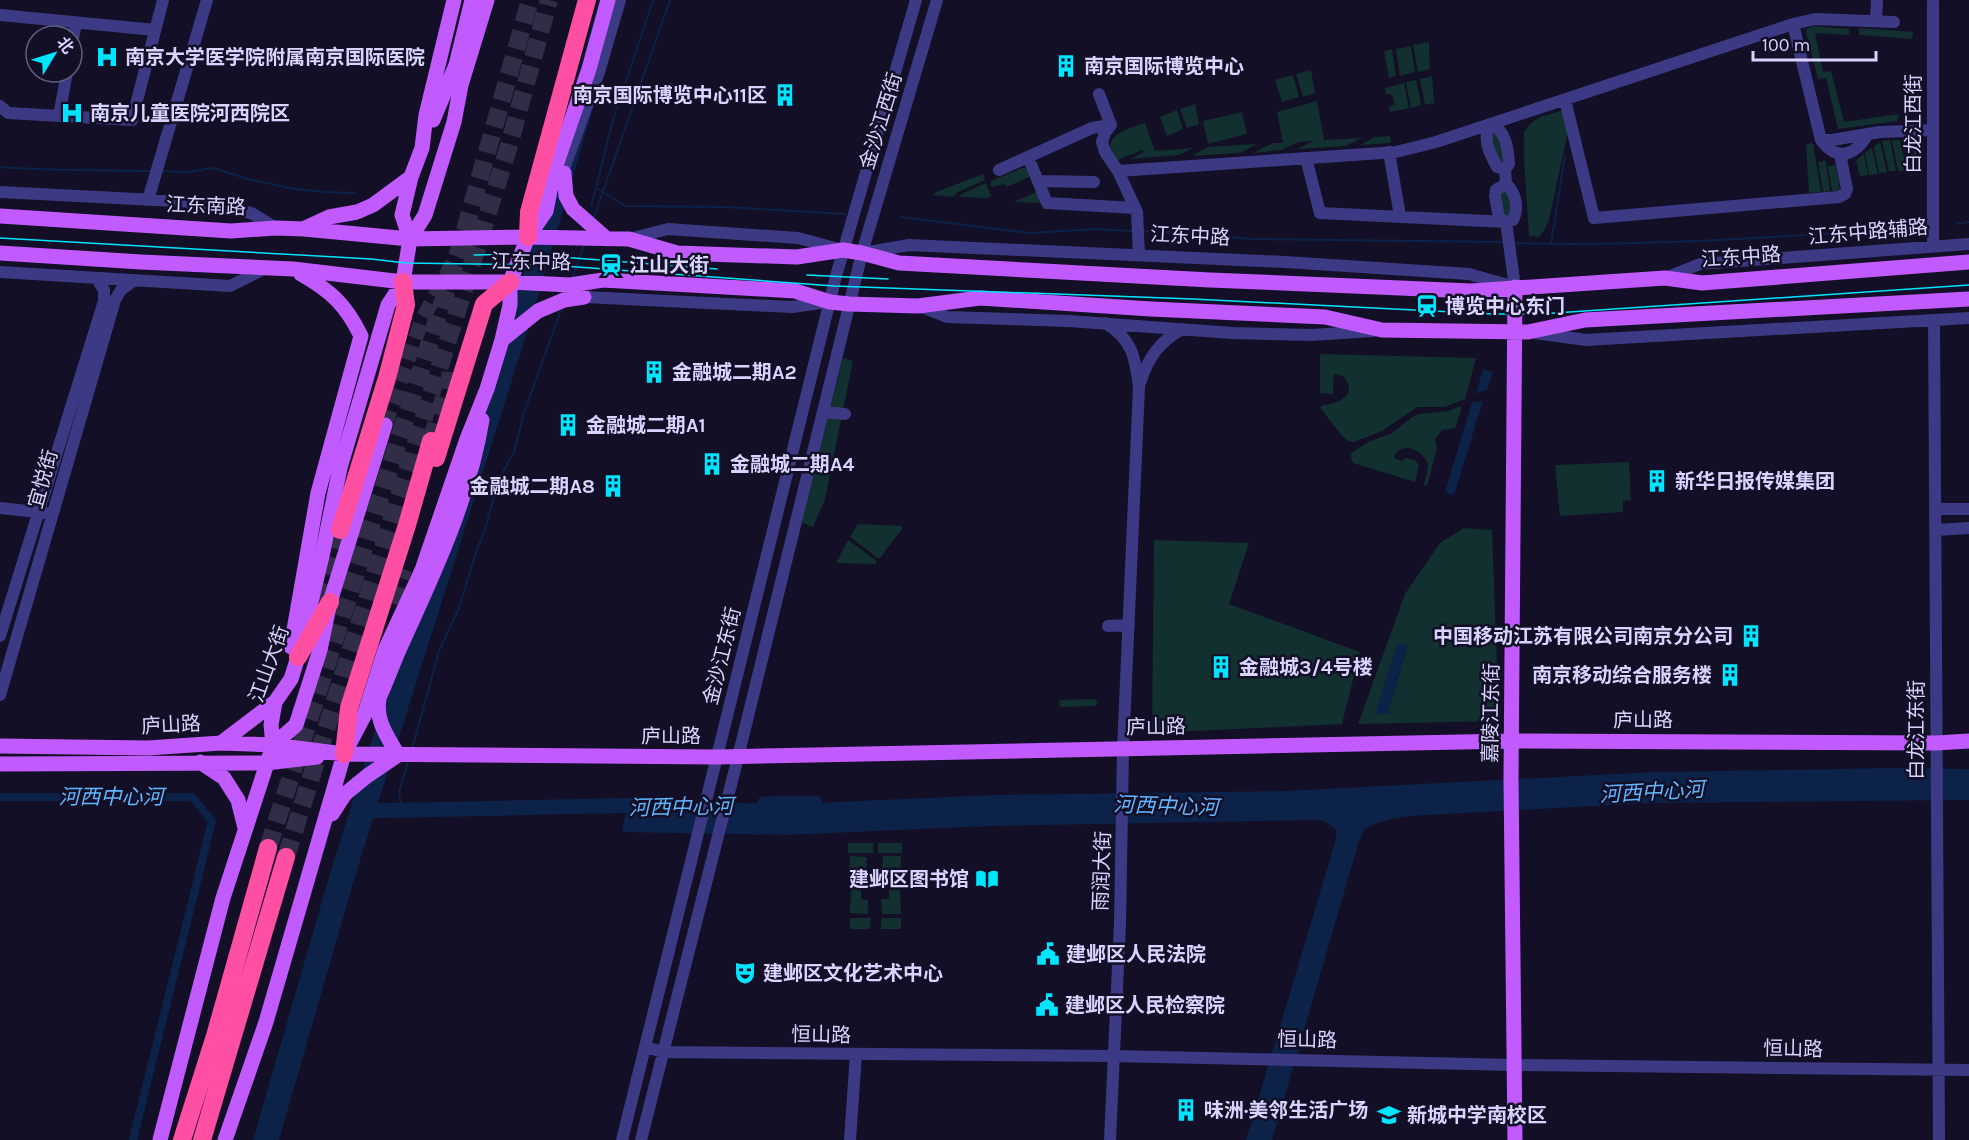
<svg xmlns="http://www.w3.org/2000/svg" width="1969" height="1140" font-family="Karla,'Noto Sans SC',sans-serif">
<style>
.green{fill:#12302f;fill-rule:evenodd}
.water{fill:#0c2248}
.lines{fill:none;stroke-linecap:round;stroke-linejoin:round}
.stream{stroke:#0c2248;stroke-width:2}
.canal{stroke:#0c2248;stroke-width:8}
.river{stroke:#0c2248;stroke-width:15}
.major-tunnel{stroke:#312d47;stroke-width:15;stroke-dasharray:15 8;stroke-linecap:butt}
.highway-tunnel{stroke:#312d47;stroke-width:18;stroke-dasharray:18 9;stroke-linecap:butt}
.minor{stroke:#3d3a85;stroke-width:12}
.major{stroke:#c25bff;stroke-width:15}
.highway{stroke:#ff4fa3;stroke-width:18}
.tram{stroke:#00e5ff;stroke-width:1.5}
.labels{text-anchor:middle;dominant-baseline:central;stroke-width:5;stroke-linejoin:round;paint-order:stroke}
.poi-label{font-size:20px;font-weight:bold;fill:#d9d4ff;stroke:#130f26;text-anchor:start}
.street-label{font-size:20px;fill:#d9d4ff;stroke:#130f26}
.water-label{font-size:21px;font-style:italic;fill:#62b6ff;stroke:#130f26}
</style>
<rect width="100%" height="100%" fill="#130f26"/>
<path class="green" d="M1813,26L1849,29V35L1815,33L1823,72L1831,71L1844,122L1899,114L1897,121L1838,129L1826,78L1818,79L1806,32V29Z
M1859,28L1913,32L1912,39L1859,35Z
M1429,42L1430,69L1418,72L1413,45Z
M1411,46L1415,72L1400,76L1396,49Z
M1392,49L1396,76L1389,78L1384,51Z
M1311,70L1315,93L1303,97L1296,74Z
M1293,75L1299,97L1282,102L1275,80Z
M1432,76L1434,103L1425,105L1420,79Z
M1416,80L1421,105L1411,108L1406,82Z
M1404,83L1409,108L1390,112L1389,106L1395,105L1392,95L1386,94L1385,88Z
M1317,101L1324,140L1362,138L1345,146L1297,149L1313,141L1299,142L1281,150L1253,153L1273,143H1283L1277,112Z
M1195,104L1199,124L1187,128L1180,109Z
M1567,109L1570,122L1549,220L1544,230L1539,237L1529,236L1524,158V132L1531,123L1540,117Z
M1177,110L1183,129L1167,136L1160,117Z
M1242,112L1247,134L1208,144L1203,121Z
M1145,123L1155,151L1193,148L1179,155L1131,159L1144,152L1142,150L1115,161L1109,151C1110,131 1129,129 1145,123Z
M1494,131L1501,140L1503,164L1497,161L1491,137Z
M1390,136L1391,143L1360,145L1374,137Z
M1912,138H1921V173L1916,172Z
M1902,139H1910L1914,170L1909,171Z
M1890,140L1896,171H1889L1882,141Z
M1892,140H1900L1907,171H1898Z
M1880,142L1887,172L1879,173L1874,147Z
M1813,143L1821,192L1809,193L1806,144Z
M1257,144L1240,153L1192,156L1208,147Z
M1872,148L1878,174L1869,175L1865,153Z
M1864,154L1868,175L1860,176L1856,160Z
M1826,161L1830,191L1823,192L1818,162Z
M1836,165L1840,191H1832L1828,166Z
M1022,168H1027L1032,176L1006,187L1004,184L993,187L990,185L991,181Z
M983,174L985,180L958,192L953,197L933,195L936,192Z
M986,183L991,196L988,198L960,197L961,194Z
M1503,191H1509L1512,214L1507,218L1503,216L1501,195Z
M1037,192L1042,203L1013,202Z
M1320,354L1476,358L1465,399L1445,407H1417L1382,431L1354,442L1348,441L1342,436L1321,409V406C1337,403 1360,397 1343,376L1334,374L1333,394L1320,393Z
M843,358L853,361L825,499L813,527L801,522Z
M1458,407H1462L1455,428L1442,430L1435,439L1437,449L1427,486L1424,485C1425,479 1428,472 1428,466C1426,450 1399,439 1394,458L1402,461L1405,458L1415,460L1419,465L1415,482L1353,463L1350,454L1368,442L1392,433L1412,417L1419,414L1449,411Z
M1629,462L1631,500L1623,501V512L1560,516L1555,465Z
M858,524L902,526V529L879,559L850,537Z
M1464,528L1492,530L1499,721L1358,724L1405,594L1440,543ZM1408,646L1388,710L1390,713L1376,714Z
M848,540L877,561L875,564L836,563Z
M1154,540L1249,543L1229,604L1360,652L1342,724L1152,733Z
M1095,699L1098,703L1095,706L1060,707L1059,700Z
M848,843H873V853H848Z
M878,843H902V853H878Z
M850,856L867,857L866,871H861V881H850Z
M883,856H901L900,883L889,882V873L882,872Z
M851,888H861V899L868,900V914L850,913Z
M889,890H900L901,914H882L881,899H889Z
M850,918H871L870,929H850Z
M881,918H901V929H881Z"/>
<path class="water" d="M599,0H625L531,320L356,873L279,1140H253L331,870L431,552L511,317Z
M1483,369L1493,372L1487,390L1476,393Z
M1483,401L1454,495L1445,492L1472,402Z
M1397,644L1408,645L1388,710L1390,714H1375Z
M1892,768L1969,769V800L1651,803L1409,816C1398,818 1370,822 1363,832C1361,835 1361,838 1359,841L1272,1140H1246L1336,839V830L1328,823L1320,820L989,826L786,835L622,832L628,801L790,804L993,795L1285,791L1655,772Z"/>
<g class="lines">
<path class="stream" d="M653,0L612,123L596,188L625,206L725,207L845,214
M0,167C50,171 101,170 151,171
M160,171L187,172L213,168L248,179L294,189L325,192L355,193
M591,205L596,188
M901,217L1029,233L1095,229L1134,231
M593,220L670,0
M1957,224L1969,222
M1142,231L1193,233L1250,239L1505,242
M1514,243C1642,247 1770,237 1898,229
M1551,244L1565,155
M572,279L584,245
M412,749L439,651L459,608L476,552L485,530L498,481L514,452L524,413L562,307
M402,810L399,792L408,761"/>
<path class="canal" d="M0,797H192L212,821L133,1140"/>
<path class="river" d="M764,804L815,803
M363,811L647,805"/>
<path class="major-tunnel" d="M385,425L422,320L459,251"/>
<path class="highway-tunnel" d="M431,441L450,378L451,365
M326,602L340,530
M391,603L403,569
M268,848L459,251L530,0
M286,857L508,149L549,0"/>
<path class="minor" d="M1933,2V245
M0,15L155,30
M1876,21L1877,0
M1793,24L1821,140C1837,162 1855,156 1868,134
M72,44L76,23
M1099,94L1111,125
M1565,100L1594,218L1839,197L1845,194L1847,189L1840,154
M0,106L8,113L132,120L163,0
M59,116L67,72
M1491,124C1506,131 1508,148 1509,164L1505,169L1497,167C1490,154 1481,137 1491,124Z
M1111,125L1105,133L1102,142L1105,152L1118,171L1137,212L1139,255
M1821,140H1832L1880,132L1933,130
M1389,152L1400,216
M1028,157L1047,203L1135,208
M1505,169L1506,184C1516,192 1519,209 1513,220L1506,222L1499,218L1495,196L1496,190L1506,184
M999,170L1092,128L1111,125
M1118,171L1396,152L1436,142L1793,24L1815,19L1894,22
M560,180L599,72L620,0
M1038,181L1094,182
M0,192L194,202L251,213L276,228
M148,200L207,0
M629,239L668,229L798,238L839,249
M863,253L909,245L1285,262L1469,274L1515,287L1506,222L1320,213L1306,158
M0,272L230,286L264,269
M1665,278L1700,264L1969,244
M578,292L584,297L792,307L828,302
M919,306L947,317L1069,321L1232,333L1311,335L1373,331
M1934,321L1939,1140
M1105,323C1133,339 1135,358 1139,387L1123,749L1120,923L1110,1140
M1535,333L1586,340L1969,318
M1140,383C1148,358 1159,342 1182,329
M823,412L845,414
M0,508L46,513
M1936,509H1969
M1936,530L1969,528
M1108,626L1129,625
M0,636L104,301V290L97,279
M0,695L115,300L121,290L133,281
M645,1047L663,1052L1114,1056L1514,1065L1969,1070
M622,1140L836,276L916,0
M641,1140L738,757L862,253L937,0
M850,1140L856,1054"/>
<path class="major" d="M433,120L456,65L472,0
M564,173L566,196L573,209L607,239
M0,216L231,231L276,228L304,229L410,239L528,237L629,239L677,253L797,257L843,250L862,253L899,263L1210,280L1471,291L1665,278L1702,283L1969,262
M305,228L329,217L357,212L373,205L411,177
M410,239L402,215L411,177L422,148L426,115L454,0
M0,253L141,262L293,269L403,282H510L570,285L603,280L795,291L830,302L849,304L918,306L980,298L1151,309L1325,317L1382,330L1528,332L1585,320L1969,299
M502,340L538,311L564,300L584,297
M291,647L318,493L361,336C346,305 331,291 301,274
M379,699C375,721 388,737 398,755
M378,700C387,681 394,660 403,641C436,569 469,498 482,420
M221,743L275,702
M273,745L296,725L320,650L330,602L385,425
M0,746L148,748L221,743L273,745L344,754L717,757L1512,741L1936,743L1969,741
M200,762L224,778L238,800L245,828
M0,764L266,763L317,757
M332,814L345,794L367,776L398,755
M160,1140L223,898L273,745L271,725L275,702L291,679L298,657L322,556L340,468L388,305L403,282L410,239L425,215L454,122L461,85L487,0
M225,1140L266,1022L344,754L364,716L385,650L422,570L467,439L487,389L502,340L510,305V282L528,237L546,211L554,171L589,69L608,0
M1515,1140L1511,778L1515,287"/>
<path class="highway" d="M528,237L529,212L587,0
M436,458L484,304L510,282
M340,530L387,378L406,305L403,282
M298,657L330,602
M344,754L349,708L407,525L431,441
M182,1140L215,1036L268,848
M202,1140L286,857"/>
<path class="tram" d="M0,238L371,259L406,263L550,265L834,286L1193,299L1493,314H1540L1969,285
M474,255L522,254L717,269
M807,275L888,279
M1469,304L1538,305"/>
</g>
<defs>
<g id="hospital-bare" transform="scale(1.8)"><path d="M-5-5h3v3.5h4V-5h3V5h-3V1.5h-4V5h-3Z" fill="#00e5ff" stroke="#130f26" stroke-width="2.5" paint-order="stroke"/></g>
<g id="building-bare" transform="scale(1.8)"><path d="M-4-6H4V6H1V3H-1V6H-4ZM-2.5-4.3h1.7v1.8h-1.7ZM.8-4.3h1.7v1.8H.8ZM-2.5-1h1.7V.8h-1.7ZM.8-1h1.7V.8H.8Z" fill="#00e5ff" stroke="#130f26" stroke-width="2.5" paint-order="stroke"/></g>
<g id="station-bare" transform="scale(1.8)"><path d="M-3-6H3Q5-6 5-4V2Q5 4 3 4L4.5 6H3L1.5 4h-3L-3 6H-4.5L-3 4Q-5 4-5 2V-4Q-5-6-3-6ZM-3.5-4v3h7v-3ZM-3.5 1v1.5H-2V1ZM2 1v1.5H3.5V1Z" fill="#00e5ff" stroke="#130f26" stroke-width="2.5" paint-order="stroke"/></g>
<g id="library-bare" transform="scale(1.8)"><path d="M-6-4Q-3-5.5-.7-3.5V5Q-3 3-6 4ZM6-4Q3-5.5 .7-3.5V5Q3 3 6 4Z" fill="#00e5ff" stroke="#130f26" stroke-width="2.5" paint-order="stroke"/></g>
<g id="civic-bare" transform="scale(1.8)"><path d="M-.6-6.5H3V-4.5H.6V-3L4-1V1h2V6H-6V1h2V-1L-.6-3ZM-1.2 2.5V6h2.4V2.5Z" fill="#00e5ff" stroke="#130f26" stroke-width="2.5" paint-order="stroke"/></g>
<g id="theatre-bare" transform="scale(1.8)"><path d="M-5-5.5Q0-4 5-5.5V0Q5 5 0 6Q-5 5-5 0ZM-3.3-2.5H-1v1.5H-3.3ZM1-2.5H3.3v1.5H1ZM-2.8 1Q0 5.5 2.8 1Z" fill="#00e5ff" stroke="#130f26" stroke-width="2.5" paint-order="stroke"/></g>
<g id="school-bare" transform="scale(1.8)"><path d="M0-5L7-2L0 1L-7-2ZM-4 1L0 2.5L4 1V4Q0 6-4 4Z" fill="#00e5ff" stroke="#130f26" stroke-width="2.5" paint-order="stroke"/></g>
</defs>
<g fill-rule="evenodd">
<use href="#hospital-bare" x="107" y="57"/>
<use href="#building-bare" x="1066" y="66"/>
<use href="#building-bare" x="785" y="95"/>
<use href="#hospital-bare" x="72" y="113"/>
<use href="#station-bare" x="611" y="265"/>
<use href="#station-bare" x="1427" y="306"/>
<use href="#building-bare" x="654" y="372"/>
<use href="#building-bare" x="568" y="425"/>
<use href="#building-bare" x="712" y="464"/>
<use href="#building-bare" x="1657" y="481"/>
<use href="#building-bare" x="613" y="486"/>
<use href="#building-bare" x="1751" y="636"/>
<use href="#building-bare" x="1221" y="667"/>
<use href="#building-bare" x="1730" y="675"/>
<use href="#library-bare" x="987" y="879"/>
<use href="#civic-bare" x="1048" y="954"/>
<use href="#theatre-bare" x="745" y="973"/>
<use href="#civic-bare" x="1047" y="1005"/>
<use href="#building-bare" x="1186" y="1110"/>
<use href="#school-bare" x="1389" y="1115"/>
</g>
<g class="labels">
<g class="poi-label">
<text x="125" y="57">南京大学医学院附属南京国际医院</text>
<text x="1084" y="66">南京国际博览中心</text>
<text x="767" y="95" text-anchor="end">南京国际博览中心11区</text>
<text x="90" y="113">南京儿童医院河西院区</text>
<text x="629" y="265">江山大街</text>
<text x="1445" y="306">博览中心东门</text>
<text x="672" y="372">金融城二期A2</text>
<text x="586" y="425">金融城二期A1</text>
<text x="730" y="464">金融城二期A4</text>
<text x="1675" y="481">新华日报传媒集团</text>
<text x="595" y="486" text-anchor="end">金融城二期A8</text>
<text x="1733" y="636" text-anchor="end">中国移动江苏有限公司南京分公司</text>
<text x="1239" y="667">金融城3/4号楼</text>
<text x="1712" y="675" text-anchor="end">南京移动综合服务楼</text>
<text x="969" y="879" text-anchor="end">建邺区图书馆</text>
<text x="1066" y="954">建邺区人民法院</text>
<text x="763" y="973">建邺区文化艺术中心</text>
<text x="1065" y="1005">建邺区人民检察院</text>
<text x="1204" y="1110">味洲·美邻生活广场</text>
<text x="1407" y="1115">新城中学南校区</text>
</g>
<g class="street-label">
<text transform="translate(881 121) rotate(-73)">金沙江西街</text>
<text transform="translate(1913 124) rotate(-90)">白龙江西街</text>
<text transform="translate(206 206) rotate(2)">江东南路</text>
<text transform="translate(1868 232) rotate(-5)">江东中路辅路</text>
<text transform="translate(1190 236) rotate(3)">江东中路</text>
<text transform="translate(1741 257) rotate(-4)">江东中路</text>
<text transform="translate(531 262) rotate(1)">江东中路</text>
<text transform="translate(43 479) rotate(-74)">宜悦街</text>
<text transform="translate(722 656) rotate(-76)">金沙江东街</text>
<text transform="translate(269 664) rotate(-70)">江山大街</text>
<text transform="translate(1491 713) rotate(-89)">嘉陵江东街</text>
<text x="1643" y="720">庐山路</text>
<text transform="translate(171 725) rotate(-3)">庐山路</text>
<text transform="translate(1156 727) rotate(-1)">庐山路</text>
<text transform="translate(1916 730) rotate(-90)">白龙江东街</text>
<text x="671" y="736">庐山路</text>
<text transform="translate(1102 871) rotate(-88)">雨润大街</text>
<text transform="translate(821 1035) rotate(1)">恒山路</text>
<text transform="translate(1307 1040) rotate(1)">恒山路</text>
<text transform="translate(1793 1049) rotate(1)">恒山路</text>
</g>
<g class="water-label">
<text transform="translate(1652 792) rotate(-3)">河西中心河</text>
<text x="111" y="797">河西中心河</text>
<text transform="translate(1166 806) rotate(2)">河西中心河</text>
<text transform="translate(681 807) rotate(-1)">河西中心河</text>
</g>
</g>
<g transform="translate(54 54) rotate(52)"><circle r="28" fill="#130f26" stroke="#625e7d" stroke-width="1.5"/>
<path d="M0-4.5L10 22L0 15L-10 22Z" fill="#00e5ff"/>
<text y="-9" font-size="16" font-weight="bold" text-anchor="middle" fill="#d9d4ff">北</text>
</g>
<path d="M1753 51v9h123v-9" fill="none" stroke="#d9d4ff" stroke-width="3"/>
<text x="1762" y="51" font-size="18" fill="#d9d4ff" stroke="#130f26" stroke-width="4.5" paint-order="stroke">100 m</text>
</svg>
